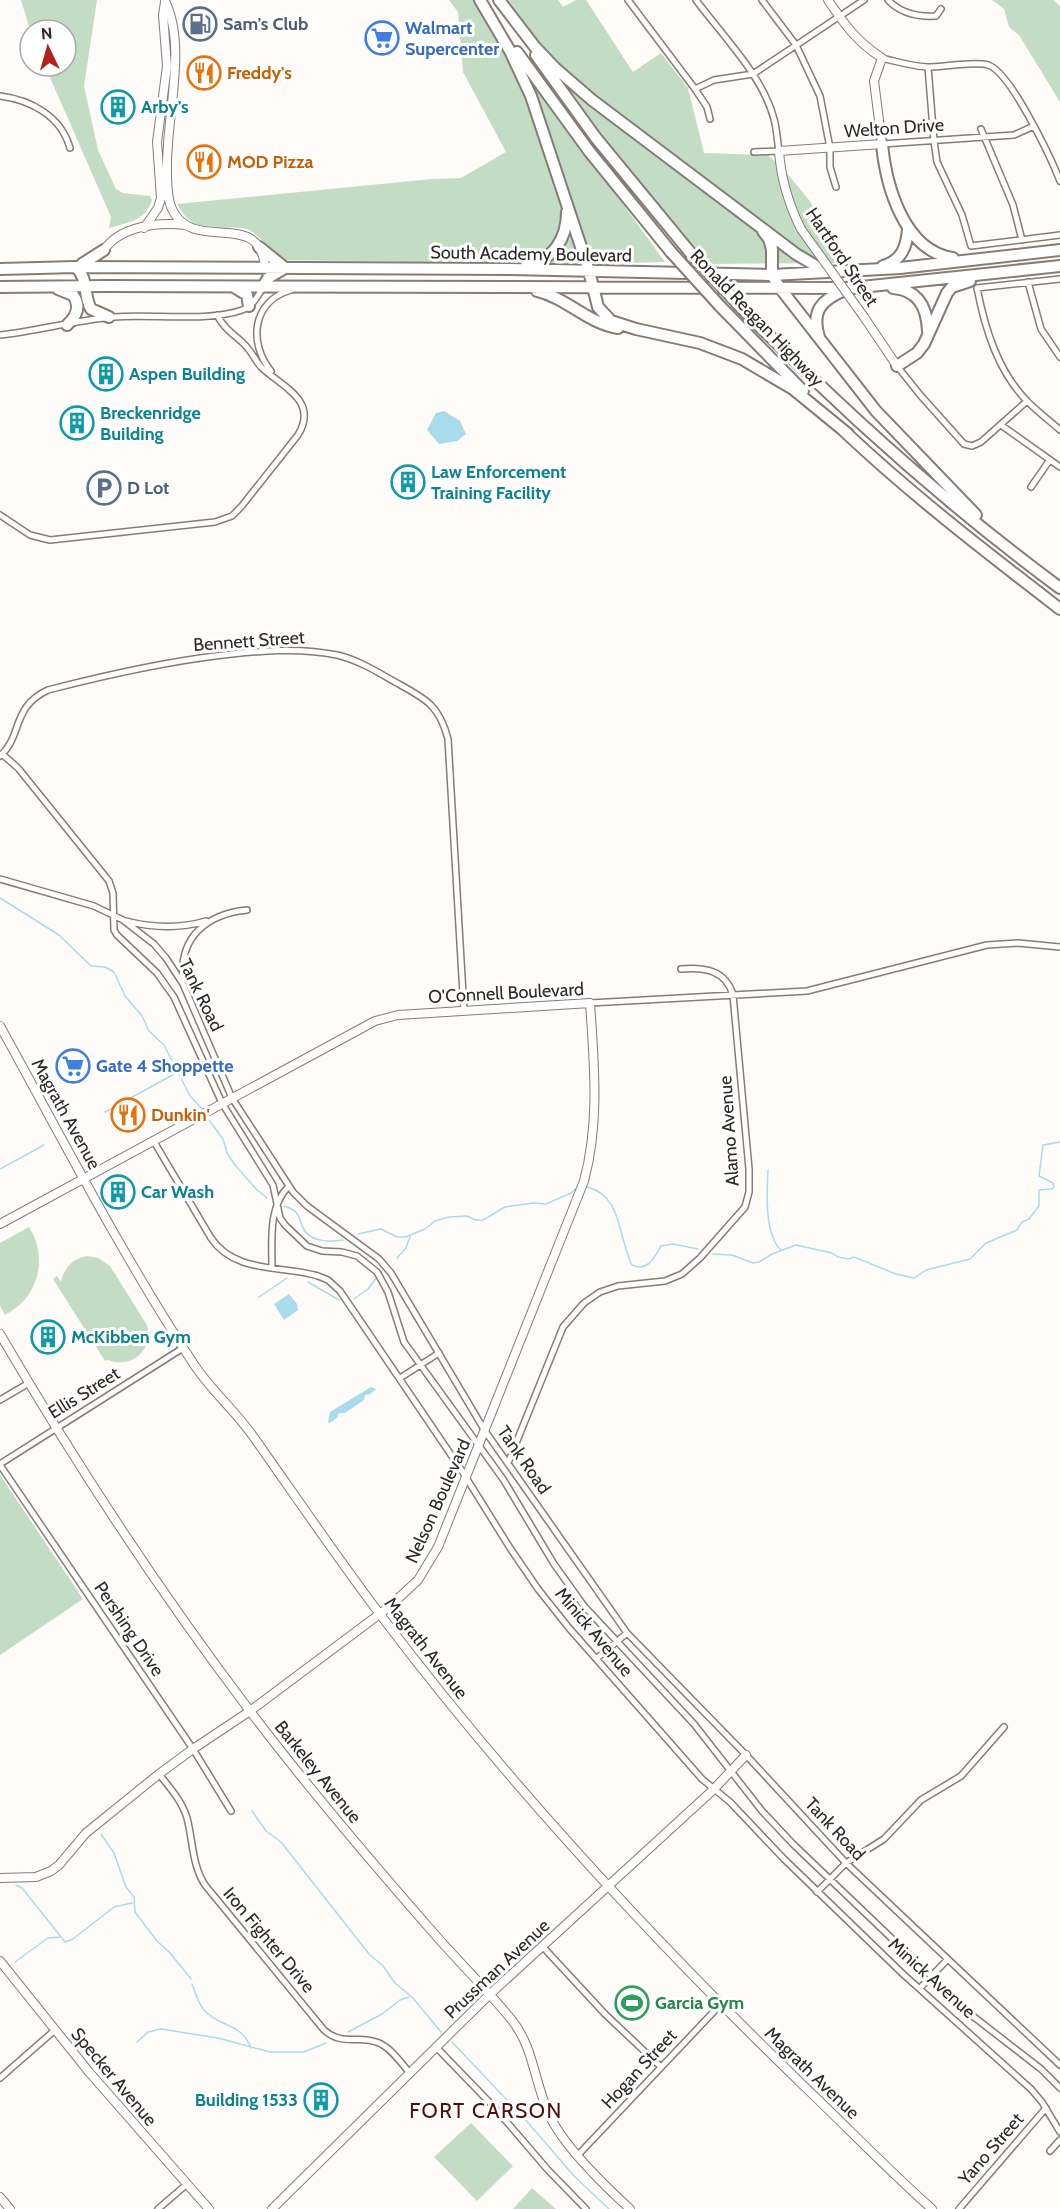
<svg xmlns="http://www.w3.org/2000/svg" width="1060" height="2209" font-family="Cabin,sans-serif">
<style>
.green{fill:#c3ddc4}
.water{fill:#a8dbec}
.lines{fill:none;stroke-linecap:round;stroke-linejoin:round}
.stream{stroke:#a8dbec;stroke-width:1.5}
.street-casing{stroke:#867c77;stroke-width:8}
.secondary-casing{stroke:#867c77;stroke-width:10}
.highway-casing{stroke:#867c77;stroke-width:14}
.street{stroke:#fff;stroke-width:5}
.secondary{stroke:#fff;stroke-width:8}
.highway{stroke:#fff;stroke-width:10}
.secondary-bridge-casing{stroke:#867c77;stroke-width:10;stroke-linecap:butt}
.highway-bridge-casing{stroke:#867c77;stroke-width:14;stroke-linecap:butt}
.secondary-bridge{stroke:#fff;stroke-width:8}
.highway-bridge{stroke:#fff;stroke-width:10}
.labels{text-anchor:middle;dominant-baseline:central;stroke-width:6;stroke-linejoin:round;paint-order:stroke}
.service-label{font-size:18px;font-weight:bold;fill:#4e5e75;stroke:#fff;text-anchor:start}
.shop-label{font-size:18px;font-weight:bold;fill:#366cbe;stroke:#fff;text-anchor:start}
.food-label{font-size:18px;font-weight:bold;fill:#c56008;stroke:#fff;text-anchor:start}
.culture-label{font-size:18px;font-weight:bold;fill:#0d838f;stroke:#fff;text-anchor:start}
.street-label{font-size:18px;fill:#2d2927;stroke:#fff}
.leisure-label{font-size:18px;font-weight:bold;fill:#27864d;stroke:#fff;text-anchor:start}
.quarter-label{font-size:21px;letter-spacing:1.5px;fill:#520e09;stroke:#fff}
</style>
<rect width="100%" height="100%" fill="#fffbf9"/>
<path class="green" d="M21,0H97L84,86L98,150L116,189L123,193L150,196L152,200C145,221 129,222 109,228L111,217L45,66H66V30H30Z
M449,0H475L665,262L593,264L282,260C274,253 256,232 247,229C217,223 196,239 177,204L432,179L461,178L506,152L463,72L458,12Z
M508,0H558L563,7L576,0H586L633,72L661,53L688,88L704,153L768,155C799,184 830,221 839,263L710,264L623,164L550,68L546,52Z
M992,0H1053L1060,6V102L1019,35L1009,27L1004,9Z
M29,1227C49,1259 38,1298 5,1315L0,1306V1243Z
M87,1256L98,1258L110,1266L147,1325C154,1350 132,1369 108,1360L105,1361L53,1279L57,1276L61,1282C64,1268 72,1259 87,1256Z
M0,1475L83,1599L0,1655Z
M471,2123L513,2166L477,2201L434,2157Z
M532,2188L556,2209H513Z"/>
<path class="water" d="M444,411L460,421L466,434L457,441L439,444L427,430L436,413Z
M289,1294L297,1304L298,1310L284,1320L274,1304Z
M371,1387L376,1389L370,1394L365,1395L364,1400L345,1413H339L337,1418L330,1423L328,1422L330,1412Z"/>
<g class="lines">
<path class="stream" d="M0,898L59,935L91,966L105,967L114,972L125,996L142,1016L149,1031L164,1045L190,1096L203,1110
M105,1112L178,1072
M206,1116L223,1139L227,1153L235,1165L257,1190L267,1198
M0,1169L44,1145
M768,1170C767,1192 764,1234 781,1250
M587,1187C622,1195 618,1237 632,1265C648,1273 655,1256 661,1246L673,1244L698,1249
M284,1206C303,1212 297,1219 305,1231C312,1242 331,1242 343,1240
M358,1234L381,1229L397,1237H406L425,1229L435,1221L449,1217L467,1216L475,1220H483L505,1207L533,1203L546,1204L571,1193L575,1189
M713,1254L732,1255L753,1263L759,1262L772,1254L796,1245L832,1253L838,1257L848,1259L854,1257L896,1274L914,1278L926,1270L970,1259L986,1243L1017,1230L1022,1222L1029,1219L1039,1206V1190L1052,1189L1054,1187L1053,1183L1039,1176L1043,1145L1060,1142
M397,1258L406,1248L410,1237
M308,1282L339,1300
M259,1297L287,1278
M354,1299L368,1289L377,1277
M252,1811L266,1831L281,1842L369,1954L383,1966L395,1983L413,1998L441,2032
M101,1834L114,1853L126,1887L134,1897L135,1912L157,1941L170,1953L191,1979
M16,1885L22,1888L65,1942L73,1939L114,1907L132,1903
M15,1962L48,1938L60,1937
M192,1984C195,1993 198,2003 204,2010C220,2028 241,2022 251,2048
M348,2032L382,2014L400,2000L409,1997
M137,2042L148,2032L161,2029L218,2038L270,2052H304L326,2043
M452,2042L524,2118L574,2176L609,2209"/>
<g class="street-casing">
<path id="street" d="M628,0L695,89
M696,0C722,35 763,76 774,119C777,129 777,140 779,151L754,152
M762,0L796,45L820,96L830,148V167L836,187
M888,0C901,14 918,17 936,16L941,9
M882,58C897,62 912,66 927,67C944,67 974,61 988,65C1010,71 1051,158 1060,181
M928,67L934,141L937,162L962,215L971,246L1060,235
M0,96C31,100 61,116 70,148
M710,119L707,107L695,89L714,80L753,74L864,0
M981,129L1013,205L1022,240
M882,144L1014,135L1034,126
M1060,279L977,288C985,329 998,372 1028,402C1038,412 1050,421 1060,430
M1028,282L1041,329L1060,357
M0,335C38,331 75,320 114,317C149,314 210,322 242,310C253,306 258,296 263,287
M897,366L921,396L964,444L972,446L981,442L1027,401
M271,371C248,343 252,301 291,290
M1001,425L1060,467
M1031,487L1049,461
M0,515L30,535L50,540L215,522L232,516L241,507L298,435C319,400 282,387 261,367C255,360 251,351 245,345C233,333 225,330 217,315
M2,754L18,768L109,881L113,893L114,930L117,935L157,973L174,997L222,1103L273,1185L280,1218L285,1225L307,1246L322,1251L342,1252L357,1256L377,1272L388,1292L404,1342L503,1479L554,1564L584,1606L694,1724L762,1811L793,1844L974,2017L1041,2069L1060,2088
M0,756C23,736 11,707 48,690C106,675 163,662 223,655C260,651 299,647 337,655C358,660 376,671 395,682C424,698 439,704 448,739L464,1011
M0,879L94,906L123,920L154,944L166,958L183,984L232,1098L293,1192L307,1206L379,1259L391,1273L485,1431L627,1633L746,1755L846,1863L1060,2065
M126,921C153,928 179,929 206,921
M183,979C179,937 207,914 247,910
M590,1003L807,991L987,945L1018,943L1060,947
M153,1140L211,1238C235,1274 282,1265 318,1276L328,1280L340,1291L462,1471L510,1548L538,1589L569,1628L702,1779L730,1802L784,1859L903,1974L1031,2089L1042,2102L1060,2132
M272,1268C272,1242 268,1206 289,1186
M400,1378L439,1353
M0,1400L29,1383
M508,1463L563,1327L584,1303L600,1292L618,1286L665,1281L682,1274L700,1258L745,1207L749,1192V1169L733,995C726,970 704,967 681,969
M0,1464L183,1348
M0,1465L193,1749L231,1811
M596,1659L627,1633
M159,1774C170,1788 182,1801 187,1818C193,1841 192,1865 205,1885L324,2030C343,2047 359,2034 379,2043C391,2048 401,2063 410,2073
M817,1892L846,1863L884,1839L921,1800L961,1776L1004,1727
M542,1946L605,2014L661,2067
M920,1988L947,1960
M436,2047L494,2107L548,2170L586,2209
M0,2078L55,2030
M1050,2151L1060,2140
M578,2155L721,2004
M158,2209L187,2184
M959,2209L1046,2108"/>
</g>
<g class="secondary-casing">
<path id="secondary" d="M165,1C188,48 165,120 167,173C167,184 167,198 172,209C193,255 261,207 265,268
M144,228L158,208L161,198L157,142L167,66L163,15L165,2
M801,229C788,203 781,180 779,151L882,144L874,81L882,58C856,41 845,25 828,0
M104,250C120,226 158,222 185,225
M864,317L897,366
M0,1026C62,1138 122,1255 193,1363C211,1391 237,1412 255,1439C296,1497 336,1556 379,1613C507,1783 653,1940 806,2088C848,2128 888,2170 932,2209
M0,1224L375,1021L398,1015L590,1003C594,1063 600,1122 584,1181L438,1547L418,1580L389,1607L250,1711L193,1749L159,1774L86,1833L59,1865L51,1871L36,1877L0,1878
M0,1334C76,1464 159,1591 250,1711C309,1789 373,1864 438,1938C462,1965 488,1991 511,2019C534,2047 534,2082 549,2114C562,2145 605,2186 630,2209
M0,1961L89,2072L209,2209
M0,2197L10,2209
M272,2209L489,1995L713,1790L746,1755"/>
</g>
<g class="highway-casing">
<path id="highway" d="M480,0L510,51L531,96L589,271L598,307L611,321L636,329L700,343L742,359L793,389L848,434
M499,0L535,47L555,68L592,100L796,254L816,266L826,269
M517,52L589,151L671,252
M536,55L596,138L689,251
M882,144C886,186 904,251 953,258
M763,231L769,239L772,249V275L780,288L876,411L976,515
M259,247L285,268
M82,264L104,250
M526,266C553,260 567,239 567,212
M883,266C902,261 907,246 908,228
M76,267C89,280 83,295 91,309L109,317
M0,269L76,267L510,269L772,275L900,268L1060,250
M0,287L105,286L852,288L1060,266
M234,287L247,295L249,306
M263,287L268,278L285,268
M893,288C919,290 927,308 928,331
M58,289L73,295C81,306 77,316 67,325
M537,291C567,298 587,323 618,328
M738,304C838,407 945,503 1060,588
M719,305L803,391
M819,337C811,311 821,300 845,290
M897,366L917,353L924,344L947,293L952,287L970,281
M844,431C912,495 986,552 1060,609"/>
</g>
<use href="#street" class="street"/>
<use href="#secondary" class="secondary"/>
<use href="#highway" class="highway"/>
<g class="secondary-bridge-casing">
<path id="secondary-bridge" d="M801,229L864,317"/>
</g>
<g class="highway-bridge-casing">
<path id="highway-bridge" d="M689,251L738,304
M671,252L719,305"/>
</g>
<use href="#secondary-bridge" class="secondary-bridge"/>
<use href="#highway-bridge" class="highway-bridge"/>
</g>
<defs>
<g id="fuel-ring" transform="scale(1.725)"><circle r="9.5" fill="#fff" stroke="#5c6f8a" stroke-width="1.5"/><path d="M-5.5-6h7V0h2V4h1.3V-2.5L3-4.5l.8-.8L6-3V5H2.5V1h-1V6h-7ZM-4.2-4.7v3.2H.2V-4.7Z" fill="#5c6f8a"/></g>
<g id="supermarket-ring" transform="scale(1.725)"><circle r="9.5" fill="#fff" stroke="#3f7fe0" stroke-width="1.5"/><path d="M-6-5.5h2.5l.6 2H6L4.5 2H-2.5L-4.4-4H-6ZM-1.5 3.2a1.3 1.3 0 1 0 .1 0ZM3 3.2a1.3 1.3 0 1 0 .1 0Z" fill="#3f7fe0"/></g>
<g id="restaurant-ring" transform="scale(1.725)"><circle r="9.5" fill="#fff" stroke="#e8710a" stroke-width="1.5"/><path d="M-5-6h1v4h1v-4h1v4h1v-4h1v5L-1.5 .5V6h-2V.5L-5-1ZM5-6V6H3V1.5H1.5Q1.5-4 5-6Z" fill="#e8710a"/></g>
<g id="building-ring" transform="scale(1.725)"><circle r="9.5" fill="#fff" stroke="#0f9aa8" stroke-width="1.5"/><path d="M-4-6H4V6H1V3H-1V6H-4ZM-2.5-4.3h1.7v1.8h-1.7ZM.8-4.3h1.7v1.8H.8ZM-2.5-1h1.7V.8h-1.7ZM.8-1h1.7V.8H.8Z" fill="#0f9aa8"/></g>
<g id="parking-ring" transform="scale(1.725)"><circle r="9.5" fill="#fff" stroke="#5c6f8a" stroke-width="1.5"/><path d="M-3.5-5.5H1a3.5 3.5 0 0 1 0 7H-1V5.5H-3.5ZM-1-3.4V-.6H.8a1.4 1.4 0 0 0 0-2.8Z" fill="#5c6f8a"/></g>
<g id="stadium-ring" transform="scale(1.725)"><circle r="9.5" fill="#fff" stroke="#2e9e5b" stroke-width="1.5"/><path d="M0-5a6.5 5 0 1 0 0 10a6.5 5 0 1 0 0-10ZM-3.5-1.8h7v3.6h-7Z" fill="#2e9e5b"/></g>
</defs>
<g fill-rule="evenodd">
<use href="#fuel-ring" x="200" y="24"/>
<use href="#supermarket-ring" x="382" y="38"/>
<use href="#restaurant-ring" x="204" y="73"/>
<use href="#building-ring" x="118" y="107"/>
<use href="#restaurant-ring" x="204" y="162"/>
<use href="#building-ring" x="106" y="374"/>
<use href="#building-ring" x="77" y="423"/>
<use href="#building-ring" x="408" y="482"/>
<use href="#parking-ring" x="104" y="488"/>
<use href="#supermarket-ring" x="73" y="1066"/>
<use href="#restaurant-ring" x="128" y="1115"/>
<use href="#building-ring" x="118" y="1192"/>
<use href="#building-ring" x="48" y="1337"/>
<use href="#stadium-ring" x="632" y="2003"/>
<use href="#building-ring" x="321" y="2100"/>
</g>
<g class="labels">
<g class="service-label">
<text x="223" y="24">Sam's Club</text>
<text x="127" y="488">D Lot</text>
</g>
<g class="shop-label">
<text x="405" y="28">Walmart<tspan x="405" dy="21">Supercenter</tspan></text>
<text x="96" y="1066">Gate 4 Shoppette</text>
</g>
<g class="food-label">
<text x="227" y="73">Freddy's</text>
<text x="227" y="162">MOD Pizza</text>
<text x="151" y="1115">Dunkin'</text>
</g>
<g class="culture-label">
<text x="141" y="107">Arby's</text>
<text x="129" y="374">Aspen Building</text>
<text x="100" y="413">Breckenridge<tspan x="100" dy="21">Building</tspan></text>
<text x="431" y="472">Law Enforcement<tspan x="431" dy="21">Training Facility</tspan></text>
<text x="141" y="1192">Car Wash</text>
<text x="71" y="1337">McKibben Gym</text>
<text x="298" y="2100" text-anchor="end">Building 1533</text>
</g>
<g class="street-label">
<text transform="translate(894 128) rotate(-4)">Welton Drive</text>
<text transform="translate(531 254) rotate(1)">South Academy Boulevard</text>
<text transform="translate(842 257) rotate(56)">Hartford Street</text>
<text transform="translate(757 318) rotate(46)">Ronald Reagan Highway</text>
<text transform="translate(249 641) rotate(-4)">Bennett Street</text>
<text transform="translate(506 993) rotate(-3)">O'Connell Boulevard</text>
<text transform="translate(201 995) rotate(64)">Tank Road</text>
<text transform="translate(66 1114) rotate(61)">Magrath Avenue</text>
<text transform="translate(729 1131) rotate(-94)">Alamo Avenue</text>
<text transform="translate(84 1393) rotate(-32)">Ellis Street</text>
<text transform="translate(524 1460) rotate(55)">Tank Road</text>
<text transform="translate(438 1501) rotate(-66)">Nelson Boulevard</text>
<text transform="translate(129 1629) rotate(56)">Pershing Drive</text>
<text transform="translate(594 1632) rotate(50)">Minick Avenue</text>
<text transform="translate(426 1648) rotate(52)">Magrath Avenue</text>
<text transform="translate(318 1772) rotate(51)">Barkeley Avenue</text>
<text transform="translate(835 1829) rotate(47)">Tank Road</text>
<text transform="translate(269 1940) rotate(50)">Iron Fighter Drive</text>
<text transform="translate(497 1969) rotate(-43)">Prussman Avenue</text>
<text transform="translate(932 1978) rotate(42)">Minick Avenue</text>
<text transform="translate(639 2069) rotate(-47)">Hogan Street</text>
<text transform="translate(812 2073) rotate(44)">Magrath Avenue</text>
<text transform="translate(114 2077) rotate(50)">Specker Avenue</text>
<text transform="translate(991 2149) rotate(-49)">Yano Street</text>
</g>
<g class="leisure-label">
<text x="655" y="2003">Garcia Gym</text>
</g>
<g class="quarter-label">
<text x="486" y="2110">FORT CARSON</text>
</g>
</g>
<g transform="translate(48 48) rotate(355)"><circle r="28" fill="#ffffff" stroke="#aba9a9" stroke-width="1.5"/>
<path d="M0-4.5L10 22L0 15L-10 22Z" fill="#b2231a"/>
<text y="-9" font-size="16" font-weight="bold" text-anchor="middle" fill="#2d2927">N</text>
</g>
</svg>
